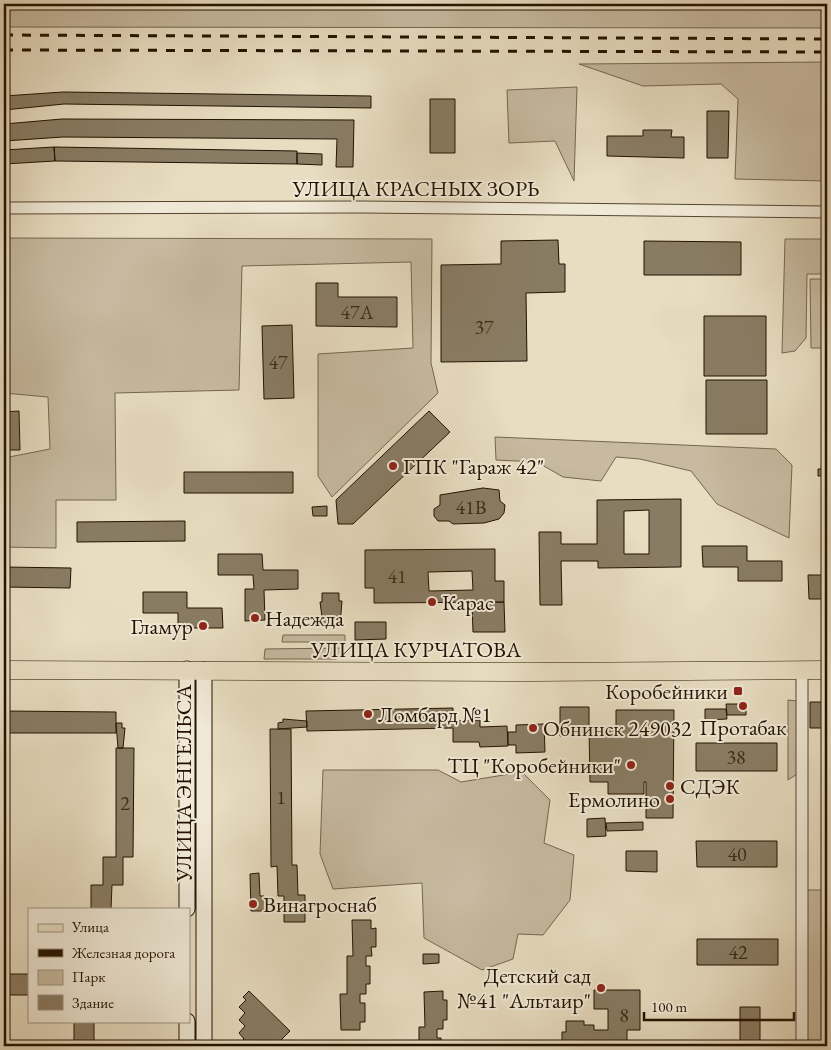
<svg xmlns="http://www.w3.org/2000/svg" width="831" height="1050" font-family="'EB Garamond',serif">
<style>
.green{fill:#c7baa0;stroke:#756650}
.building{fill:#897c64;stroke:#231200;fill-rule:evenodd}
.lines{fill:none;stroke-linecap:round;stroke-linejoin:round}
.minor-casing{stroke:#544530;stroke-width:13}
.secondary-casing{stroke:#231200;stroke-width:17}
.primary-casing{stroke:#231200;stroke-width:19}
.minor{stroke:#f0e9d7;stroke-width:11}
.secondary{stroke:#f0e9d7;stroke-width:15}
.primary{stroke:#e8ddc1;stroke-width:18}
.rail{stroke:#231200;stroke-width:3;stroke-dasharray:9 9;stroke-linecap:butt}
.poi-dot{fill:#8f2418;stroke:#f0e9d7;stroke-width:2}
.labels{text-anchor:middle;dominant-baseline:central;stroke-width:4;stroke-linejoin:round;paint-order:stroke}
.number-label{font-size:20px;fill:#3c2c19}
.street-label{font-size:22px;fill:#231200;stroke:#f0e9d7}
.poi-label{font-size:22px;fill:#231200;stroke:#f0e9d7;text-anchor:start}
</style>
<rect width="100%" height="100%" fill="#e8ddc1"/>
<filter id="stains"><feTurbulence type="fractalNoise" baseFrequency=".004" numOctaves="4"/><feColorMatrix values="0 0 0 0 .2 0 0 0 0 .09 0 0 0 0 .02 0 0 0 .5 -.17"/></filter>
<radialGradient id="worn" r=".72"><stop offset=".6" stop-color="#630" stop-opacity="0"/><stop offset="1" stop-color="#630" stop-opacity=".3"/></radialGradient>
<path class="green" d="M4,4H827V28L4,27Z
M827,62V181L735,179L738,99L721,84L643,86L579,64Z
M577,87L574,181L555,141L509,143L507,90Z
M4,238L432,239L431,363L438,393L332,497L318,476V354L413,348L411,262L242,266L239,390L115,393L116,500H56V548L4,547V458L50,449L48,397L4,393Z
M785,239H827V274H807L806,338L795,351L782,353Z
M810,279H827V348H811Z
M495,437L776,449L792,465L789,538L717,504L691,471L640,459L616,457L601,481L563,477L537,462L496,460Z
M283,635H345V642H282Z
M344,648L342,656L336,659H264L265,649Z
M788,700L797,701V774L788,780Z
M323,770H438L461,782L522,772L550,800L544,843L574,855L570,900L543,935L518,934L513,959L482,970L424,938L422,883L333,889L320,854Z
M803,890H827V1046H807Z"/>
<path class="building" d="M63,92L371,96V108L64,104L4,110V96Z
M430,99H455V153H430Z
M707,111H729L728,158H707Z
M62,119L354,120L353,167H336L337,139L63,137L4,141V124Z
M643,130H672L671,137H684V158L607,156V136H643Z
M54,147L55,161L4,164V150Z
M54,147L297,151V164L55,161Z
M297,153L322,154V165L297,164Z
M558,240L559,264H565V292L526,293L527,361L441,362V265L501,264V241Z
M644,241L741,242V275H644Z
M316,283H338V297H397V327L316,326Z
M704,316H766V376H704Z
M292,325L294,398L264,399L262,326Z
M706,380H767V434H706Z
M19,411L20,450H4V412Z
M429,411L450,432L353,524H338L336,500Z
M818,469H824V476H818Z
M184,472H293V493H184Z
M483,488L499,490L500,501L505,505L504,513L499,519L484,523L453,524L449,521H438L434,516V509L440,505V495Z
M681,499V567L598,568V561H561L562,605H540L539,532H561V544H597V500ZM649,510V554H624V511Z
M327,506V516H313L312,507Z
M185,521V541L77,542V522Z
M702,546H747V561H782V581H738V567H703Z
M495,549V581H504V602L374,603V588H365V550ZM472,571L473,590L429,591L428,572Z
M218,554H262L263,570H298V589L264,590L265,620L245,621V589H254L253,575H218Z
M4,567L71,568L70,588L4,587Z
M808,575H827V599H809Z
M143,592H187V608H222L223,628H178V613H143Z
M322,593H339V601H342L340,625H323L320,602H322Z
M504,602L505,632H473L472,603Z
M355,622H386V639L355,640Z
M810,702H827V724H824V728H810Z
M726,704H746V715H727Z
M560,707H589V736H560Z
M453,708V721L480,720V727L507,726L508,746L480,747L479,742H453V728L307,731L306,711Z
M705,709H726L727,719L705,720Z
M616,710H674L673,818H646V782H644V794H608V782H590L589,729H616Z
M4,711L116,712V733H4Z
M283,719L307,721V727L278,729V723L283,722Z
M116,723H122V728H125L123,748H118Z
M544,724L545,752L516,753V745H508V732H516V725Z
M270,729H291L292,865H297L298,895H305V922H284V896H278L277,866L271,867Z
M696,743H777V771H696Z
M116,748H134L133,857H123V885H112L111,909H91V885H103V857H116Z
M605,818L606,836L587,837V819Z
M643,822V830L607,831L606,823Z
M696,841H777V867H697Z
M626,851H657V872L626,871Z
M259,873L260,896H264L265,911H251L250,874Z
M352,920H371V929L376,928V947H371L372,956H366V966H370V984H366V994H360V1003H365V1022H360V1030H341L340,994H347V956H353Z
M697,939H778V965H697Z
M423,954H439V963L423,964Z
M4,974H29V995H4Z
M594,990H640V1030H627V1046H608V1042H594L589,1044V1046H562V1032H566V1021H584V1025H594V1030H608V1009H594Z
M249,991L290,1031L275,1046L238,1045L244,1039L239,1033L245,1026L239,1020L245,1013L239,1007L246,1000L243,997Z
M443,991V1000H447V1020H443V1029H437V1038H441V1046H419V1027H425L424,992Z
M740,1007H760V1046H740Z
M74,1021H94V1046H74Z"/>
<g class="lines">
<g class="minor-casing">
<path id="minor" d="M4,208L361,207L827,212
M802,670V1046"/>
</g>
<g class="secondary-casing">
<path id="secondary" d="M187,669V909
M187,1046V1021
M204,1046V670"/>
</g>
<g class="primary-casing">
<path id="primary" d="M4,670L532,672L827,670"/>
</g>
<use href="#minor" class="minor"/>
<use href="#secondary" class="secondary"/>
<use href="#primary" class="primary"/>
<path class="rail" d="M4,35L827,39
M4,50L827,52"/>
</g>
<g class="poi-dot">
<circle cx="393" cy="466" r="5"/>
<circle cx="432" cy="602" r="5"/>
<circle cx="255" cy="618" r="5"/>
<circle cx="203" cy="626" r="5"/>
<rect x="733" y="686" width="10" height="10" rx="2.5"/>
<circle cx="743" cy="706" r="5"/>
<circle cx="368" cy="714" r="5"/>
<circle cx="533" cy="728" r="5"/>
<circle cx="631" cy="765" r="5"/>
<circle cx="670" cy="786" r="5"/>
<circle cx="670" cy="799" r="5"/>
<circle cx="253" cy="904" r="5"/>
<circle cx="601" cy="988" r="5"/>
</g>
<g class="labels">
<g class="number-label">
<text x="357" y="312">47А</text>
<text x="484" y="327">37</text>
<text x="278" y="362">47</text>
<text x="471" y="507">41В</text>
<text x="397" y="576">41</text>
<text x="736" y="757">38</text>
<text x="281" y="797">1</text>
<text x="125" y="803">2</text>
<text x="737" y="854">40</text>
<text x="738" y="952">42</text>
<text x="624" y="1015">8</text>
</g>
<g class="street-label">
<text x="416" y="188">УЛИЦА КРАСНЫХ ЗОРЬ</text>
<text x="416" y="649">УЛИЦА КУРЧАТОВА</text>
<text transform="translate(183 783) rotate(-90)">УЛИЦА ЭНГЕЛЬСА</text>
</g>
<g class="poi-label">
<text x="403" y="466">ГПК "Гараж 42"</text>
<text x="442" y="602">Карас</text>
<text x="265" y="618">Надежда</text>
<text x="193" y="626" text-anchor="end">Гламур</text>
<text x="728" y="691" text-anchor="end">Коробейники</text>
<text x="378" y="714">Ломбард №1</text>
<text x="743" y="727" text-anchor="middle">Протабак</text>
<text x="543" y="728">Обнинск 249032</text>
<text x="621" y="765" text-anchor="end">ТЦ "Коробейники"</text>
<text x="680" y="786">СДЭК</text>
<text x="660" y="799" text-anchor="end">Ермолино</text>
<text x="263" y="904">Винагроснаб</text>
<text x="591" y="975" text-anchor="end">Детский сад<tspan x="591" dy="25">№41 "Альтаир"</tspan></text>
</g>
</g>
<rect width="831" height="1050" fill="none" stroke="#e8ddc1" stroke-width="20"/>
<rect x="5" y="5" width="821" height="1040" fill="none" stroke="#231200" stroke-width="2.5"/>
<rect x="10" y="10" width="811" height="1030" fill="none" stroke="#231200"/>
<rect x="28" y="908" width="162" height="115" fill="#f0e9d7" stroke="#9e9381"/>
<rect x="38" y="924" width="25" height="8" fill="#e8ddc1" stroke="#9e9381"/>
<text x="72" y="932" font-size="15" fill="#231200">Улица</text>
<rect x="38" y="949" width="25" height="8" fill="#231200" stroke="#9e9381"/>
<text x="72" y="958" font-size="15" fill="#231200">Железная дорога</text>
<rect x="38" y="970" width="25" height="15" fill="#c7baa0" stroke="#9e9381"/>
<text x="72" y="982" font-size="15" fill="#231200">Парк</text>
<rect x="38" y="995" width="25" height="15" fill="#897c64" stroke="#9e9381"/>
<text x="72" y="1008" font-size="15" fill="#231200">Здание</text>
<path d="M644 1012v8h150v-8" fill="none" stroke="#231200" stroke-width="2.5"/>
<text x="651" y="1012" font-size="15" fill="#231200" stroke="#f0e9d7" stroke-width="4" paint-order="stroke">100 m</text>
<rect width="100%" height="100%" filter="url(#stains)"/>
<rect width="100%" height="100%" fill="url(#worn)"/>
</svg>
